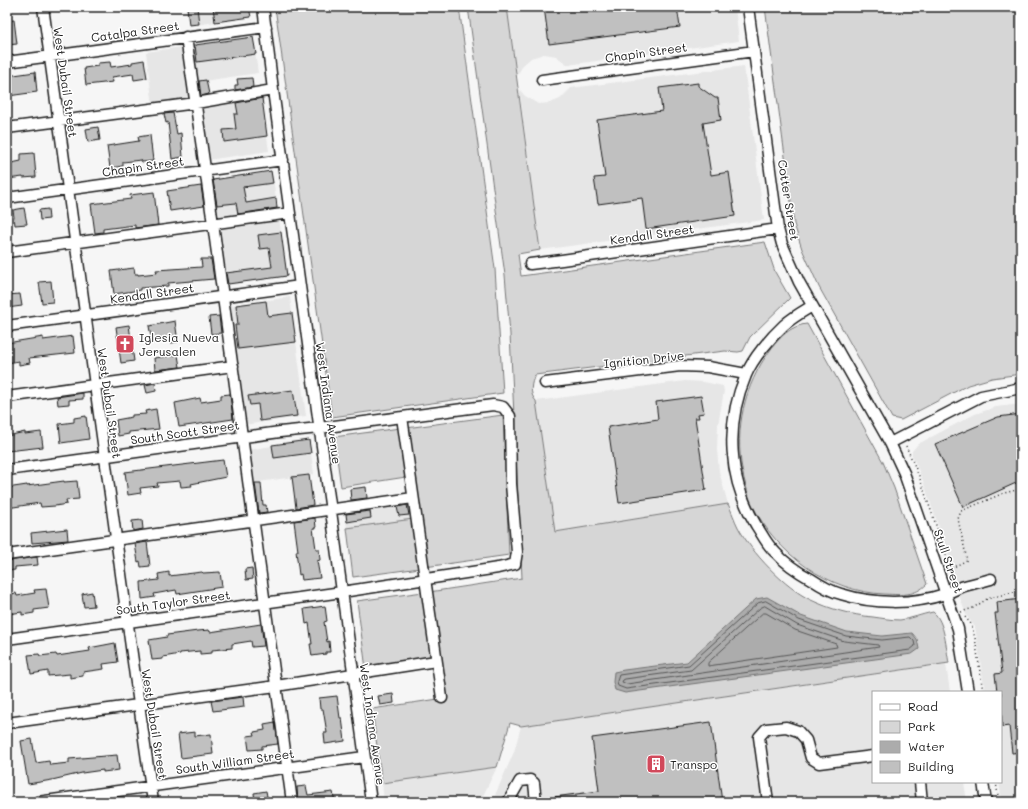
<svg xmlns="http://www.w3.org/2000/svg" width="1028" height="809" font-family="Mali,sans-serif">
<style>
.built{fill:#e6e6e6}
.green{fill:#d6d6d6;stroke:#797979}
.water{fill:#acacac;stroke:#727272}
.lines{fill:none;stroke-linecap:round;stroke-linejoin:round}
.shore{stroke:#565656;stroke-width:1}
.building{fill:#c0c0c0;stroke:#1c1c1c}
.minor-casing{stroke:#1c1c1c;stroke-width:13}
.path{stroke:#1c1c1c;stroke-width:1.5;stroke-dasharray:1 3;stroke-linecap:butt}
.minor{stroke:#fff;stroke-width:10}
.labels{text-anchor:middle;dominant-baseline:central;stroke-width:3;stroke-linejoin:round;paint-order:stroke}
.street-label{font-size:12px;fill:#1c1c1c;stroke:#fff}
.poi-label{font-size:12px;fill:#1c1c1c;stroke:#fff;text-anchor:start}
</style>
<rect width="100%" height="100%" fill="#f6f6f6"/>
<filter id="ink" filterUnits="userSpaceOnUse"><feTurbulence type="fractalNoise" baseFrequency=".025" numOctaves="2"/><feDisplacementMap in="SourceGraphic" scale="8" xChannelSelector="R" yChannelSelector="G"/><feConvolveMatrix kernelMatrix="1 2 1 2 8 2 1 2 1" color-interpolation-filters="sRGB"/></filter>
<g filter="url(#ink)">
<path class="built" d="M186,7H249L250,17L189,26Z
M507,7H735L739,41L568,65L556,56L544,54L531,58L523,65L517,76Z
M253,37L258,73L197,82L199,99L153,106L146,52Z
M744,66L764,220L540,250L519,89L525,96L538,104L550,103L560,99L571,88Z
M261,96L269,151L207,160L199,106Z
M272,172L278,212L216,221L210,180Z
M279,218L287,276L225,285L217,226Z
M290,297L306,416L244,425L228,306Z
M685,381L704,382L723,386L724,391L718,425L717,450L719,471L728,504L555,532L536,401Z
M1021,404V802H1002L999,782H1001V692H985L975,627L966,615L949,566V557L923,481L912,455V451L918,444L975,414L996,407Z
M309,440L314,474L252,483L248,450Z
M410,501L413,519L347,528L344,509Z
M946,664L950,692H873V782H964L967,802H492L514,752L521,726Z
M497,767L480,802H384L382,783Z"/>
<path class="green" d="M275,7H459L495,269L503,393L332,417Z
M468,7H507L540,250L518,254L521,276L765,242L775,272L790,298L750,337L743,351L738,352L725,351L535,375C531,383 529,394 536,401L555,532L728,504C732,512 734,519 738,527C751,552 785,588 811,600C830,609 851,615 873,617C881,618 891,620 900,620C911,619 922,614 933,612C945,621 946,649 949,663L521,726L510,723L497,767L382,783L372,709L445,698L429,592L522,578L510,334L505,275Z
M765,7H1021V374L992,378L968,385L901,420L892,418L819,287L802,249L794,224Z
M807,324L883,462L894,488L927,584C915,596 902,595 885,594C829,592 776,554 752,504C749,499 748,492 746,486C734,445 739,402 761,364C772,347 785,326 807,324Z
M503,415L509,555L425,567L406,428Z
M400,428L406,477L341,487L334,437Z
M413,519L420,568L353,577L347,528Z
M423,592L432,658L366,669L357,601Z"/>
<path class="water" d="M767,597L801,616L847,632L882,636L912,633L917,639L919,649L912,654L625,693L615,690L613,682L614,672L624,670L687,662L756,599Z"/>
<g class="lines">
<path class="shore" d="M766,601L799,620L846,636L882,640L910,637L914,641L915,646L910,650L626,689L618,686L617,681L619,675L689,665L758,603Z
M765,606L797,625L844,641L878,645L879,647L627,684L622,682L623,680L625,679L691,670L760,608Z
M763,613H766L795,630L836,644L837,647L708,666V663Z"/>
</g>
<path class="building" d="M187,7H197L199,24L189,25Z
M213,7H249L251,17L215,22Z
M544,7H677L680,27L549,44Z
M14,20L17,44L7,45V21Z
M253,37L256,54L197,62L195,45Z
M144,60L147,78L134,80L133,74L112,77L113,82L86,85L84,68L98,66V63L110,62L111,67L132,64V62Z
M35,72L37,92L8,96L7,76Z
M252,78L253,87L235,90V85H238L237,79Z
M206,80L209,94L201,96L199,81Z
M698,83V86L715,98H718L721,120L703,123L711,175L729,172L735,216L646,229L642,198L598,204L594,178L605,177L597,120L662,111L659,88Z
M262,98L267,136L224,142L223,130L236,129L234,114H238L236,103Z
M173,113L177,134L181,133L183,157L172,159L168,122L166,123L164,114Z
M98,127L100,140L88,142L86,129Z
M150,135L153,161L142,162L141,160L123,162V166L110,168L107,146L139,141L138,137Z
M34,153L36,177L23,178V177L7,179V164L21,161V154Z
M271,171L273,183L243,187L246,203L276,198L277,208L238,214L236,203L217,205L213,180Z
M201,186L204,206L170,211L167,191Z
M154,192L158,225L135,228V225L103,229V232L95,233L91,204L131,199L130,195Z
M24,208L27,224L15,225L13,210Z
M48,209L49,219L40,220L39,210Z
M281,232L287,276L228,284L226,273L272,267L269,248L260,249L258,235Z
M201,259H211L214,279L168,283V286L140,288V290L114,294L111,271L134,268L135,274H138V275L157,273L156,270L202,267Z
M51,281L53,302L42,303L39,282Z
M20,294L22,306L7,308V295Z
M266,301L268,316L292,313L296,342L238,349L235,325H238L236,305Z
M219,316L221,333L211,334L209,317Z
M175,321L178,342L171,343L170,340L152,343L149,326Z
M129,325L134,361L121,363L116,327Z
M73,336L75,353L29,358L30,363L19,365V361L7,363V343L43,337V340Z
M178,355L180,367L155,370L154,358Z
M155,383L156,391L147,393L145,385Z
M293,390L297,416L260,421L258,404L250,405L248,396Z
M83,393V399L69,400V404L58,405L57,397Z
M230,394L233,419L179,427L175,403L200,398L201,402L221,399V395Z
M701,396L704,413L698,414L699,418H695L706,490L619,503L608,427L658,419L656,402Z
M156,409L159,429L129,432V434L118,436L116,420L132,417V415L146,414L145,411Z
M1021,414V483H1016L963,507L935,444L998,417Z
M86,416L89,439L61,443L59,424L74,422V418Z
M25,432V434L41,432L43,447L7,451V436Z
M309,440L311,453L274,458L272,445Z
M223,460L226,477L191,484L192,486L181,487L180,481L157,483L158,486L140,488L141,493L128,495L125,472Z
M309,475L313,505L296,508L292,477Z
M64,481V482L77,481L79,499L66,500L67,504L55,506L41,507L40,503L7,508V488L27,485V486Z
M255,483H261L263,505H266L267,512L259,513Z
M366,487L367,498L351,500L350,489Z
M407,505L409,515L399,516L397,507Z
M370,511L371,518L347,522L346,514Z
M315,518L316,528H313L316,549H319L320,560L317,561L320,578L302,580L301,574L299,575L296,551H298L294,521Z
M142,520L143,529L133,531L132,521Z
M67,529L68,540L32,543L31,533Z
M147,542L150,566L141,567L140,561L138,562L135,544Z
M37,557L38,565L15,567V570L7,571V561Z
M252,568L253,579L246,580L245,569Z
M169,572V576L202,572L203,573L220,572L222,587L177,594L176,590L154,594L155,597L142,599L141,582L159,580L158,574Z
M46,589L49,608L34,610V613L22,615V612L8,614L7,595L16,593L17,596L35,593L34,590Z
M92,592L94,606L84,607L82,594Z
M1021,599V752L1012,753L1009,726L1002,727L1001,692H997L995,674L1002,673L995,613H998L997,602Z
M325,606L327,621L324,622L327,642L329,641L330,652H326V654L312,656L310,644H312L309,623L306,624L304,609Z
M261,624L264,646L252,647L251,641L232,644V648L212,650V653L200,654V651L180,653V654L163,657V659L152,660L149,640L167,637V635L198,631L209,630L210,632Z
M115,643L118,662L103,664L104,669L83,672V676L70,678V674L48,676V671L31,674L28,655L39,654L40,656L56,654L57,656L90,651L89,648Z
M393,694L394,703L380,705L378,696Z
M337,696L340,718H342L345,741L325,744L324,733H327L323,709H320L319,698Z
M243,697L244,707L213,711L211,701Z
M275,722L278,744L262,746V749L249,750L247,736L255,735L254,732L265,730L264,724Z
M711,722L722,802H554V797L599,791L592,738Z
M195,732V736L211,734L213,754L181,758L178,734Z
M32,739L36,763L49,761L50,765L69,763V759L117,755L119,770L103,772V770L82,773L52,780L28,784L21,741Z
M306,786L308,795L333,792L335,802H298L297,787Z
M266,791L268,802H255L254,793Z"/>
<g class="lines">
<g class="minor-casing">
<path id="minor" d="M43,7L135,676L153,802
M263,7L273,90L371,802
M748,7L778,229L782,244L799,282L890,443L904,473L958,629L968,692
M186,37L213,224L292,802
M7,62L266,27
M542,80L754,51
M7,128L196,103L273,90
M7,198L283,160
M7,252L290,213
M530,264L562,260L778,229
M812,306C802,312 793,317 784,325C771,337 753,358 746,375C725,424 728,479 756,525C762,534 767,545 775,552C785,563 798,572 811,579C820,585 830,591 841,594C873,604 912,605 945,594C951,592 956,589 961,587C971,584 981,582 991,579
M7,326L300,286
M545,383L680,366L708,367L746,374
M7,397L233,366
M402,417L442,698
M890,443L981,396L1021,388
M7,470L280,432L319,428L493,405L503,407L510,416L511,484L517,552L515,564L498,568L342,592L7,639
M7,555L413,498
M7,723L276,686L436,661
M920,782L922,802
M983,782L986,802
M38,802L364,757
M508,802L520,781L530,780L534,783L536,802
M768,802L759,737L766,729L786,727L798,731L806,740L811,758L819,763L873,756"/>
</g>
<path class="path" d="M906,446L919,476L946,554L947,565
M948,570L967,560L958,519L961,511L1004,493L1021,489
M961,612L973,608L987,599L1021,590
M965,617L971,624L975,638L983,692
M996,782L999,802"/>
<use href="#minor" class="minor"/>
</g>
</g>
<defs>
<g id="church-square" transform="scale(1)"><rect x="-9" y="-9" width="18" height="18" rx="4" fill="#d1495b" stroke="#fff"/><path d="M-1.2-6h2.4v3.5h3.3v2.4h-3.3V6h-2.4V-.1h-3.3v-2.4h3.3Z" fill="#fff"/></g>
<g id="building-square" transform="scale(1)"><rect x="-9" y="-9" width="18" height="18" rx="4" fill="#d1495b" stroke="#fff"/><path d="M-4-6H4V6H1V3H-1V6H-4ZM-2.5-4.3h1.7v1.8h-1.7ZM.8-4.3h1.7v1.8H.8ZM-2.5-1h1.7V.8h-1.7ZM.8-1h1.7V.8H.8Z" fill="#fff"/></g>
</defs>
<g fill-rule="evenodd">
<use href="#church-square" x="125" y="344"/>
<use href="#building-square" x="656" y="764"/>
</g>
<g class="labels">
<g class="street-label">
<text transform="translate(135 31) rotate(-8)">Catalpa Street</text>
<text transform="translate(646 52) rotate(-8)">Chapin Street</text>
<text transform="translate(66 82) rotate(82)">West Dubail Street</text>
<text transform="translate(143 166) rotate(-8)">Chapin Street</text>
<text transform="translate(789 200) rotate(81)">Cotter Street</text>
<text transform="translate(652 234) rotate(-8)">Kendall Street</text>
<text transform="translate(152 293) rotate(-8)">Kendall Street</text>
<text transform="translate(644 359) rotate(-6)">Ignition Drive</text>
<text transform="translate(110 403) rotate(82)">West Dubail Street</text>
<text transform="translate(329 403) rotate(82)">West Indiana Avenue</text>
<text transform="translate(185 432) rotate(-8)">South Scott Street</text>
<text transform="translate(949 561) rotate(71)">Stull Street</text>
<text transform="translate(173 602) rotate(-8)">South Taylor Street</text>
<text transform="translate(155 724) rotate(81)">West Dubail Street</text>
<text transform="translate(373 724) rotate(82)">West Indiana Avenue</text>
<text transform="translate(235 761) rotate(-8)">South William Street</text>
</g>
<g class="poi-label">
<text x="139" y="337">Iglesia Nueva<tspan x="139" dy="14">Jerusalen</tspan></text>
<text x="670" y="764">Transpo</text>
</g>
</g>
<rect width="1028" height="809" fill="none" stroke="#fff" stroke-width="24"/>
<rect x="12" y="12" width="1004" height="785" fill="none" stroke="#1c1c1c" stroke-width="1.5" filter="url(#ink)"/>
<rect x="872" y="691" width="130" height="92" fill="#ffffff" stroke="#a4a4a4"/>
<rect x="880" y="704" width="20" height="6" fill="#ffffff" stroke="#a4a4a4"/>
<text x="908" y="711" font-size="12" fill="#1c1c1c">Road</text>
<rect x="880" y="721" width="20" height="12" fill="#d6d6d6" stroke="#a4a4a4"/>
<text x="908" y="731" font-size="12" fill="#1c1c1c">Park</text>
<rect x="880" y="741" width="20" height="12" fill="#acacac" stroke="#a4a4a4"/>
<text x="908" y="751" font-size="12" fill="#1c1c1c">Water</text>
<rect x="880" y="761" width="20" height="12" fill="#c0c0c0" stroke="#a4a4a4"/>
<text x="908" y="771" font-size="12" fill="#1c1c1c">Building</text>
</svg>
